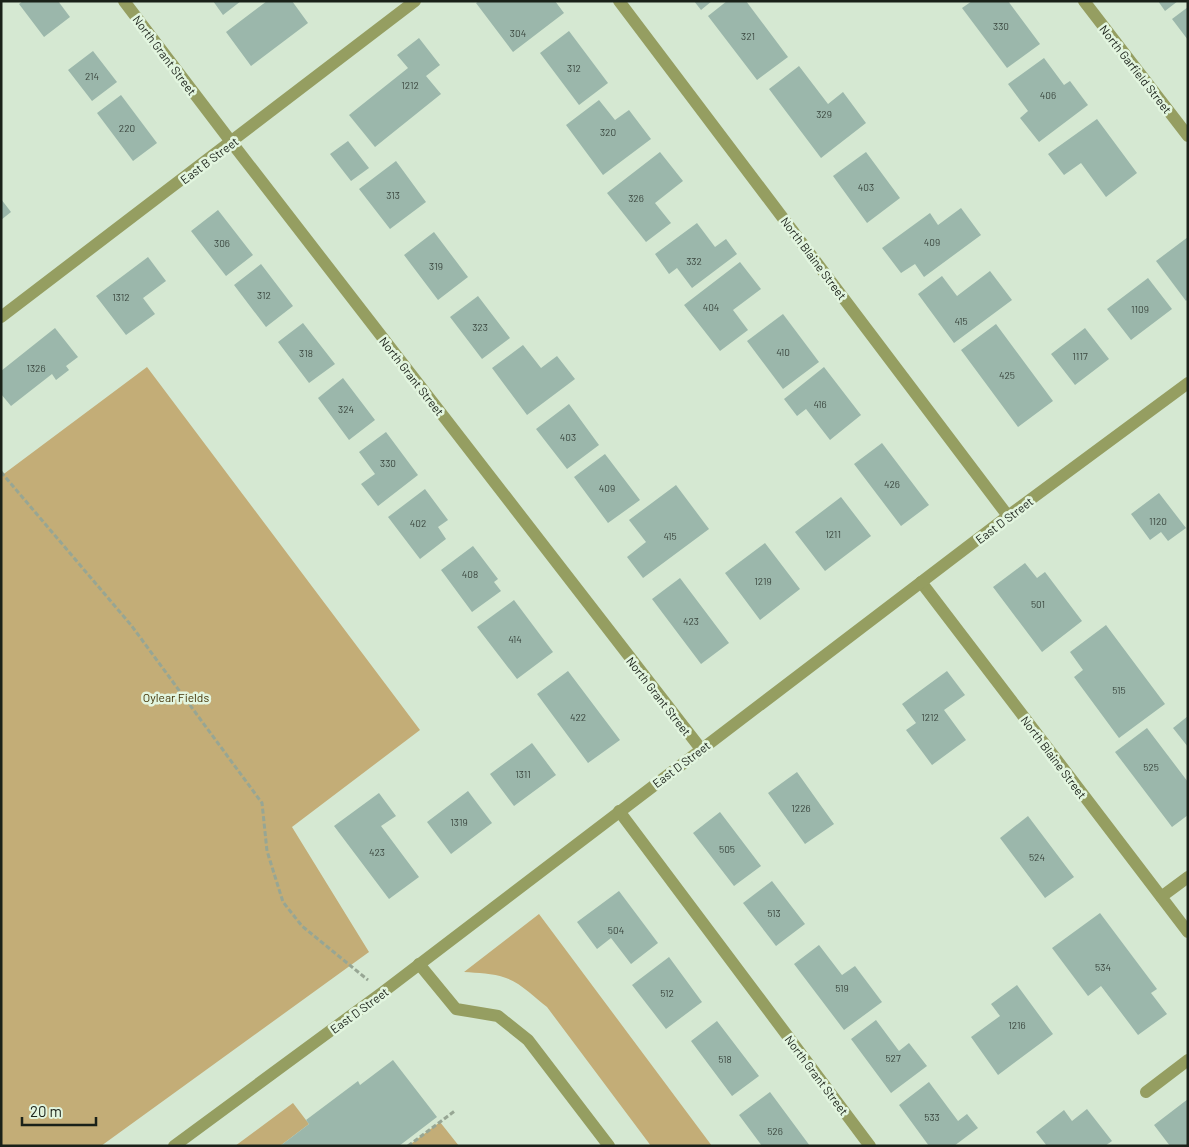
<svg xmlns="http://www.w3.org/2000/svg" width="1189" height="1147" font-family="Barlow,sans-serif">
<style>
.green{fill:#c3ad77}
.building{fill:#9bb7ab}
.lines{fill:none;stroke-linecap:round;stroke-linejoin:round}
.path{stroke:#97a694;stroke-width:3;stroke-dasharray:5 2.5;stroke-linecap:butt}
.service{stroke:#959e61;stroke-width:12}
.minor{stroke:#959e61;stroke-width:12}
.tertiary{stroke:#959e61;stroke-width:12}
.labels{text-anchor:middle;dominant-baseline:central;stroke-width:5;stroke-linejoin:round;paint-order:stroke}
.number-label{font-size:10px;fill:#3a463e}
.street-label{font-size:12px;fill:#1a2119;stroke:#e2f5df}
.park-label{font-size:12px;fill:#443508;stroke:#e2f5df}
</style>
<rect width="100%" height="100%" fill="#d5e8d2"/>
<path class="green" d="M147,367L420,730L292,827L369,952L101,1146H1V476Z
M539,914L712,1146H651L547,1007C535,998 521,983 506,978C492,973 478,973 464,972Z
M293,1103L309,1124L280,1146H235Z
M440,1122L459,1146H408Z"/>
<path class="building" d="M23,1H58L70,17L44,37L19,4Z
M213,1H241L223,15Z
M267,1H292L308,23L251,66L226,32Z
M479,1H555L564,13L513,52L476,3Z
M694,1H712L701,10Z
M727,1H746L788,57L757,80L708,16Z
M972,1H1008L1040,44L1007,68L962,8Z
M1158,1H1178L1165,11Z
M1188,7V40L1172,19Z
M569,31L608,83L579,105L540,53Z
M419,38L440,65L426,76L441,94L375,147L349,115L408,68L397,55Z
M93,51L117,82L92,101L68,70Z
M1044,58L1064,85L1070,81L1088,105L1039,142L1020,118L1028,111L1008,84Z
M799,66L828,104L843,92L866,123L821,158L769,89Z
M121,95L157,143L133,161L97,113Z
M599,100L615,120L629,110L651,139L603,175L566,125Z
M1097,119L1137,173L1106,197L1081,163L1064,175L1048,154Z
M348,141L369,168L351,181L330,154Z
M660,152L683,181L655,203L671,223L646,242L607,193Z
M866,152L900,198L867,223L833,176Z
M396,161L426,202L390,229L359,189Z
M1,199L11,212L1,220Z
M961,208L981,235L924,277L915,264L901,273L882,248L930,213L938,225Z
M218,210L253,255L226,276L191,231Z
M697,223L715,247L726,239L737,254L692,288L677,268L669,274L655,254Z
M434,232L468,277L438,300L404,255Z
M1188,237V299L1186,301L1156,261Z
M148,257L166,281L143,298L155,314L126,335L96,296Z
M740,262L761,289L733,310L748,330L720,351L684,305Z
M261,264L293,306L266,327L234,285Z
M990,271L1012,300L954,343L918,294L942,276L957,296Z
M1148,278L1172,309L1131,340L1107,309Z
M478,296L510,338L482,359L450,317Z
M783,314L819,362L783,389L747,341Z
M303,323L335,364L309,383L278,342Z
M996,324L1053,401L1018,427L961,350Z
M55,328L78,357L66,366L69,370L56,380L52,374L11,406L1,394V371Z
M1085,328L1109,359L1075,385L1051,354Z
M523,345L541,368L557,356L575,379L527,415L492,368Z
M824,367L861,415L830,440L806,409L797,416L784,399Z
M343,378L375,420L349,440L318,398Z
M569,404L599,445L567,469L536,429Z
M386,432L418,475L378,506L361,484L375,474L359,452Z
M882,443L929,505L901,526L854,464Z
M605,454L640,500L608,523L574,477Z
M676,485L709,529L643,578L627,557L646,542L629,520Z
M425,489L448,520L438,527L446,539L420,559L388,517Z
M1159,493L1186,528L1168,541L1161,532L1150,540L1131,514Z
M841,497L871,536L825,571L795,532Z
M765,543L800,589L760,620L725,573Z
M473,546L498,579L494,582L501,591L472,612L441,570Z
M1025,563L1037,578L1045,572L1082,621L1042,652L993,587Z
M680,578L729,643L701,664L652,599Z
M514,600L553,652L517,679L477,627Z
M1106,625L1165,704L1119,738L1074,677L1083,670L1070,652Z
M568,671L620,740L588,763L537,694Z
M947,671L965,695L944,710L966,740L932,765L906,730L916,723L902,704Z
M1188,716V747L1173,728Z
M1147,728L1188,782V815L1172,827L1115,752Z
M532,743L556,775L514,806L490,774Z
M797,772L834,824L805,844L768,793Z
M468,791L492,823L451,854L427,822Z
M379,793L396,816L381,826L419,877L389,899L334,826Z
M720,812L761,866L734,886L693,833Z
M1028,816L1074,877L1045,898L1000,838Z
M772,881L805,924L776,946L743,903Z
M619,891L658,943L631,964L611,938L597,949L577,922Z
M1100,913L1157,989L1151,993L1167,1014L1138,1035L1101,986L1088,996L1052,948Z
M819,945L842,975L855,966L882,1002L844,1030L794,964Z
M669,957L702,1002L666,1029L632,985Z
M1017,985L1053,1034L998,1075L971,1037L1000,1016L991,1004Z
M876,1020L899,1051L909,1043L927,1066L891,1093L851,1039Z
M717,1021L759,1076L732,1096L691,1041Z
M393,1060L437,1117L399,1146H280L309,1124L306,1120L358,1081L360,1085Z
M929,1082L958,1121L967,1114L978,1128L954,1146H929L899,1105Z
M770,1092L810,1146H762L739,1115Z
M1188,1099V1146H1170L1154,1125Z
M1087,1109L1112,1141L1105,1146H1047L1036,1132L1064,1110L1072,1121Z"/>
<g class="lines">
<path class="path" d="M1,472L131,625L262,803L267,851L283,902L302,926L368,980
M408,1146L456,1110"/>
<path class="service" d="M419,964L456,1009L498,1016L528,1040L609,1146"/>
<path class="minor" d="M124,1L232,143L701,749
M619,1L1008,516
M1084,1L1188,136
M1,317L415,1
M921,582L1188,932
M619,811L870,1146
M1161,897L1188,877
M1146,1092L1188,1060"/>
<path class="tertiary" d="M174,1146L383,992L1008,516L1188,383"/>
</g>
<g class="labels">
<g class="number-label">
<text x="1001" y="26">330</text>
<text x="518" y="33">304</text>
<text x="748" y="36">321</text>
<text x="574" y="68">312</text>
<text x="92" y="76">214</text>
<text x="410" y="85">1212</text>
<text x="1048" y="95">406</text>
<text x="824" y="114">329</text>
<text x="127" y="128">220</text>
<text x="608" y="132">320</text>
<text x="866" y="187">403</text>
<text x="393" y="195">313</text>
<text x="636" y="198">326</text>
<text x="932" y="242">409</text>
<text x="222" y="243">306</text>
<text x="694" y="261">332</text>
<text x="436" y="266">319</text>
<text x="264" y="295">312</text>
<text x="121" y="297">1312</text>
<text x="711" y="307">404</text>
<text x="1140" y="309">1109</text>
<text x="961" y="321">415</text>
<text x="480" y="327">323</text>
<text x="783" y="352">410</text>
<text x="306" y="353">318</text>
<text x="1080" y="356">1117</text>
<text x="36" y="368">1326</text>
<text x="1007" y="375">425</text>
<text x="820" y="404">416</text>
<text x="346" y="409">324</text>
<text x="568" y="437">403</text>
<text x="388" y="463">330</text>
<text x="892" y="484">426</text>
<text x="607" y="488">409</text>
<text x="1158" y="521">1120</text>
<text x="418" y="523">402</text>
<text x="833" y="534">1211</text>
<text x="670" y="536">415</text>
<text x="470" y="574">408</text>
<text x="763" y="581">1219</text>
<text x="1038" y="604">501</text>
<text x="691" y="621">423</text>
<text x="515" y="639">414</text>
<text x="1119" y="690">515</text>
<text x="578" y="717">422</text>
<text x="930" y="717">1212</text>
<text x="1151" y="767">525</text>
<text x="523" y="774">1311</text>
<text x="801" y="808">1226</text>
<text x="459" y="822">1319</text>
<text x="727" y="849">505</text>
<text x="377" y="852">423</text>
<text x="1037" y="857">524</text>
<text x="774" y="913">513</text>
<text x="616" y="930">504</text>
<text x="1103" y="967">534</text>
<text x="842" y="988">519</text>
<text x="667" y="993">512</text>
<text x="1017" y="1025">1216</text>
<text x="893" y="1058">527</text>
<text x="725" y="1059">518</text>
<text x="932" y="1117">533</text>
<text x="775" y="1131">526</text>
</g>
<g class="street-label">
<text transform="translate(165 55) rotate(53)">North Grant Street</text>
<text transform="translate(1136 69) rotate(52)">North Garfield Street</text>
<text transform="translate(209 160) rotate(-37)">East B Street</text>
<text transform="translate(814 258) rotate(53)">North Blaine Street</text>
<text transform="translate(412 376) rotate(52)">North Grant Street</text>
<text transform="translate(1004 520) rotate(-37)">East D Street</text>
<text transform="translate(659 696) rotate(52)">North Grant Street</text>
<text transform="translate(1054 757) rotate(53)">North Blaine Street</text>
<text transform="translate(681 764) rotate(-37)">East D Street</text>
<text transform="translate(359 1010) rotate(-36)">East D Street</text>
<text transform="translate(817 1075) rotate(53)">North Grant Street</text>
</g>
<g class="park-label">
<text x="176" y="697">Oylear Fields</text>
</g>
</g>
<rect width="1189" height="1147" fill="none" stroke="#1a2119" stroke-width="5"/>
<path d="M22 1117v8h74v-8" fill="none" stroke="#1a2119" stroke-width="2.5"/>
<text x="30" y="1117" font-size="15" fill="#1a2119" stroke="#e2f5df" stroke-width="4" paint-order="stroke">20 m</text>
</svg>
